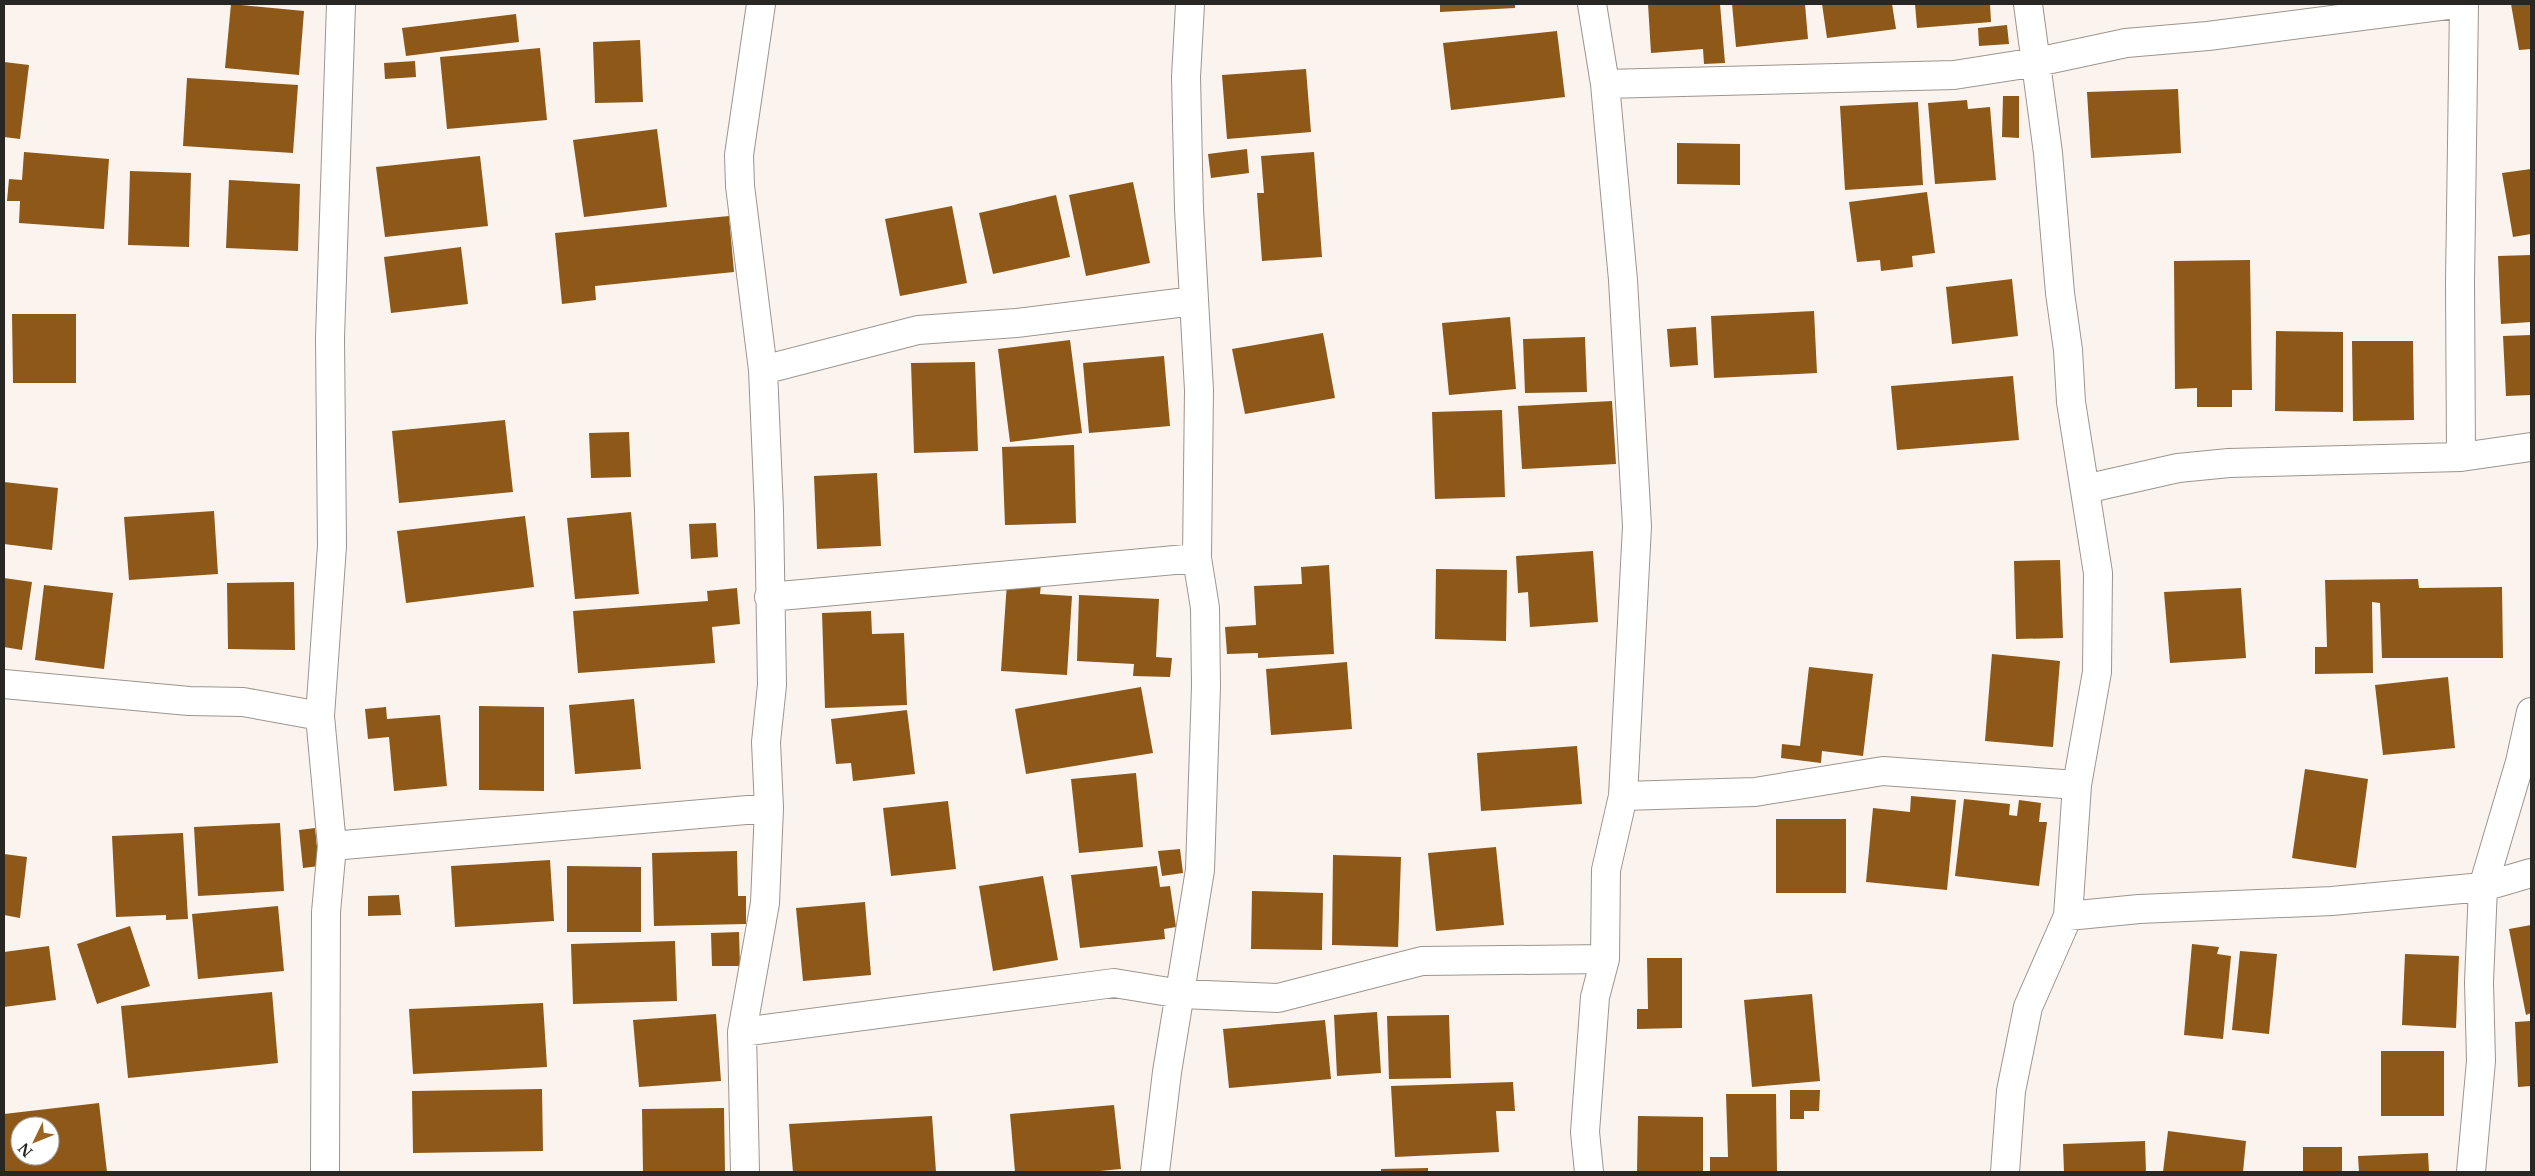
<svg xmlns="http://www.w3.org/2000/svg" width="2535" height="1176" font-family="'Libre Baskerville',serif">
<style>
.building{fill:#8d5818;fill-rule:evenodd}
.lines{fill:none;stroke-linecap:round;stroke-linejoin:round}
.minor-casing{stroke:#9c958f;stroke-width:30}
.minor{stroke:#fff;stroke-width:28}
</style>
<rect width="100%" height="100%" fill="#fbf4ee"/>
<path class="building" d="M231,4L304,11L299,75L225,68Z
M1440,4H1515V8L1440,12Z
M1648,4H1720L1725,63L1704,64L1703,49L1651,53Z
M1732,4H1805L1808,39L1736,47Z
M1822,4H1892L1896,29L1827,38Z
M1915,4H1990L1991,22L1917,28Z
M2511,4H2531V49L2519,50Z
M516,14L519,42L406,56L402,28Z
M2007,25L2009,44L1979,46L1978,28Z
M1557,31L1565,97L1451,110L1443,43Z
M640,40L643,102L595,103L593,42Z
M540,48L547,120L447,129L440,57Z
M415,61L416,77L385,79L384,63Z
M4,62L29,65L20,139L4,137Z
M1306,69L1311,132L1227,139L1222,75Z
M187,78L298,85L293,153L183,146Z
M2178,89L2181,153L2091,158L2087,92Z
M2003,96H2019V138L2002,137Z
M1967,100L1968,109L1990,107L1996,180L1935,184L1928,103Z
M1918,102L1923,185L1845,190L1840,106Z
M657,129L667,207L584,217L573,140Z
M1677,143L1740,144V185L1677,184Z
M1247,149L1249,173L1211,178L1208,154Z
M24,152L109,159L104,229L19,223L20,201H7L9,179L22,180Z
M1314,152L1322,257L1262,261L1257,193H1264L1261,156Z
M480,156L488,226L385,237L376,167Z
M2531,169V234L2513,237L2502,173Z
M130,171L191,173L189,247L128,245Z
M229,180L300,184L298,251L226,248Z
M1133,182L1150,263L1086,276L1069,195Z
M1927,192L1935,253L1912,256L1913,267L1881,271L1880,260L1857,262L1849,202Z
M1056,195L1070,257L993,274L979,213Z
M952,206L967,283L900,296L885,219Z
M729,216L734,272L595,286L596,300L562,304L555,233Z
M461,247L468,304L391,313L384,257Z
M2531,255V322L2501,324L2498,256Z
M2250,260L2252,390H2232V407H2197V388L2175,389L2174,261Z
M2012,279L2018,336L1952,344L1946,287Z
M1814,311L1817,373L1714,378L1711,316Z
M12,314H76V383H13Z
M1510,317L1516,389L1449,395L1442,323Z
M1696,327L1698,365L1670,367L1667,329Z
M2276,331L2343,332V412L2275,411Z
M1323,333L1335,398L1245,414L1232,349Z
M2531,335V395L2506,396L2503,336Z
M1585,337L1587,392L1525,393L1523,339Z
M1070,340L1082,433L1010,442L998,349Z
M2352,341H2413L2414,420L2353,421Z
M1164,356L1170,426L1089,433L1083,363Z
M975,362L978,451L914,453L911,363Z
M2013,376L2019,440L1897,450L1891,386Z
M1612,401L1616,464L1522,469L1518,406Z
M1502,410L1505,497L1435,499L1432,412Z
M505,420L513,492L399,503L392,431Z
M629,432L631,477L591,478L589,433Z
M1074,445L1076,523L1005,525L1002,447Z
M877,473L881,546L817,549L814,476Z
M4,482L58,488L52,550L4,544Z
M214,511L218,574L129,580L124,517Z
M631,512L639,594L575,599L567,518Z
M525,516L534,587L406,603L397,531Z
M716,523L718,557L691,559L689,524Z
M1593,551L1598,622L1530,627L1528,592L1518,593L1516,556Z
M2060,560L2063,638L2016,639L2014,561Z
M1329,565L1334,654L1258,658V653L1227,654L1225,627L1256,625L1254,586L1302,584L1301,567Z
M1436,569L1507,570L1506,641L1435,639Z
M4,578L32,582L22,650L4,647Z
M2418,579L2419,588L2502,587L2503,658H2382L2380,603L2372,602L2373,673L2315,674V647H2327L2325,580Z
M294,582L295,650L228,649L227,583Z
M1007,582L1041,584L1040,594L1072,596L1067,675L1001,671Z
M44,585L113,593L104,669L35,660Z
M737,588L740,624L712,627L715,663L578,673L573,611L708,601L707,591Z
M2241,588L2246,658L2170,663L2164,592Z
M1079,595L1159,599L1156,657L1172,658L1170,677L1133,676L1134,664L1077,661Z
M871,611L872,634L904,633L907,705L825,708L822,613Z
M1992,654L2060,661L2053,747L1985,741Z
M1347,662L1352,729L1271,735L1266,669Z
M1809,667L1873,674L1863,756L1822,751L1821,763L1781,758L1782,744L1800,746Z
M2448,677L2455,748L2383,755L2375,685Z
M1141,687L1153,753L1026,774L1015,709Z
M634,699L641,769L575,774L569,705Z
M479,706L544,707V791L479,790Z
M386,707L387,719L440,715L447,786L394,791L389,737L368,739L365,709Z
M907,710L915,774L853,781L851,763L836,764L831,719Z
M1577,746L1582,804L1481,811L1477,753Z
M2305,769L2368,779L2356,868L2292,858Z
M1136,773L1143,847L1079,853L1071,779Z
M1911,796L1956,800L1947,890L1866,882L1873,808L1910,812Z
M1964,799L2010,804L2009,815L2017,816L2019,800L2041,803L2039,822H2047L2039,886L1955,876Z
M948,801L956,869L891,876L883,808Z
M1776,819H1846V893H1776Z
M280,823L284,891L198,896L194,827Z
M315,828L319,866L303,868L299,830Z
M183,833L188,919L166,920V915L116,917L112,836Z
M1496,847L1504,925L1436,931L1428,853Z
M1180,849L1183,873L1162,876L1158,851Z
M737,851L738,896H746V924L654,926L652,853Z
M4,854L27,857L20,918L4,915Z
M1333,855L1401,857L1398,947L1332,945Z
M550,860L554,921L455,927L451,866Z
M567,866L641,867V932H567Z
M1157,866L1160,887L1170,886L1176,927L1164,929L1165,939L1080,948L1071,875Z
M1043,876L1058,960L993,971L979,886Z
M1252,891L1323,893L1322,950L1251,949Z
M399,895L401,915L368,916V896Z
M865,902L871,975L803,981L796,908Z
M278,906L284,971L198,979L192,914Z
M2531,925V1013L2526,1015L2509,929Z
M130,926L150,986L97,1004L77,944Z
M739,932L740,966H712L711,933Z
M675,941L677,1001L573,1004L571,944Z
M2192,944L2219,947L2217,954L2231,956L2223,1039L2184,1035Z
M49,946L56,1000L4,1007V952Z
M2240,951L2277,954L2269,1034L2232,1030Z
M2405,954L2459,956L2456,1028L2402,1025Z
M1647,958H1682V1028L1637,1029V1009H1648Z
M272,992L278,1063L128,1078L121,1006Z
M1812,994L1820,1081L1752,1087L1744,1000Z
M543,1003L547,1067L413,1074L409,1009Z
M1377,1012L1381,1073L1337,1076L1334,1015Z
M716,1014L721,1081L639,1087L633,1020Z
M1449,1015L1451,1078L1389,1079L1387,1016Z
M1325,1020L1331,1079L1229,1088L1223,1029Z
M2531,1021V1086L2518,1087L2515,1022Z
M2381,1051H2444V1116H2381Z
M1513,1082L1515,1111H1496L1499,1152L1395,1157L1391,1086Z
M542,1089L543,1151L413,1153L412,1091Z
M1790,1090H1820L1819,1111H1804V1119H1790Z
M1726,1094H1776L1777,1172H1710V1157H1728Z
M99,1103L107,1172H4V1114ZM20,1126H50V1156H20Z
M1114,1105L1121,1169L1089,1172H1015L1010,1114Z
M724,1108L725,1172H643L642,1109Z
M932,1116L936,1172H793L789,1124Z
M1638,1116L1703,1117V1172H1637Z
M2168,1131L2246,1141L2243,1172H2163Z
M2145,1141L2146,1172H2064L2063,1144Z
M2303,1147H2342V1172H2303Z
M2428,1153L2429,1172H2359L2358,1156Z
M1428,1168V1172H1381V1169Z"/>
<g class="lines">
<g class="minor-casing">
<path id="minor" d="M1605,84L1954,75L2037,62L2126,43L2208,36L2455,4
M763,370L918,330L1016,323L1194,301
M2461,457L2460,282L2464,4
M2085,489L2178,468L2229,463L2461,457L2531,447
M769,597L1197,558
M4,684L189,701L243,702L320,716
M1623,796L1755,792L1883,771L2077,785
M332,846L769,808
M2068,916L2139,909L2332,901L2483,887L2531,873
M742,1032L1114,983L1181,994L1278,998L1422,961L1605,959
M325,1172L326,912L332,846L320,716L332,546L330,338L341,4
M745,1172L742,1032L765,903L769,808L766,742L772,685L769,510L763,370L740,186L739,155L761,4
M1155,1172L1167,1072L1200,870L1206,686L1205,608L1197,558L1199,390L1189,209L1186,77L1190,4
M1589,1172L1585,1132L1595,997L1605,959L1606,870L1623,796L1637,526L1623,280L1605,84L1592,4
M2005,1172L2011,1091L2028,1007L2068,916L2077,785L2097,672L2098,573L2071,402L2068,350L2060,293L2048,153L2028,4
M2471,1172L2481,1061L2479,982L2483,887L2520,762L2531,712"/>
</g>
<use href="#minor" class="minor"/>
</g>
<rect width="2535" height="1176" fill="none" stroke="#292724" stroke-width="10"/>
<g transform="translate(35 1141) rotate(227)"><circle r="24" fill="#ffffff" stroke="#a9a9a7"/>
<path d="M0-4L9 19L0 12L-9 19Z" fill="#9c6321"/>
<text y="-8" font-size="14" font-weight="bold" text-anchor="middle" fill="#292724">N</text>
</g>
</svg>
